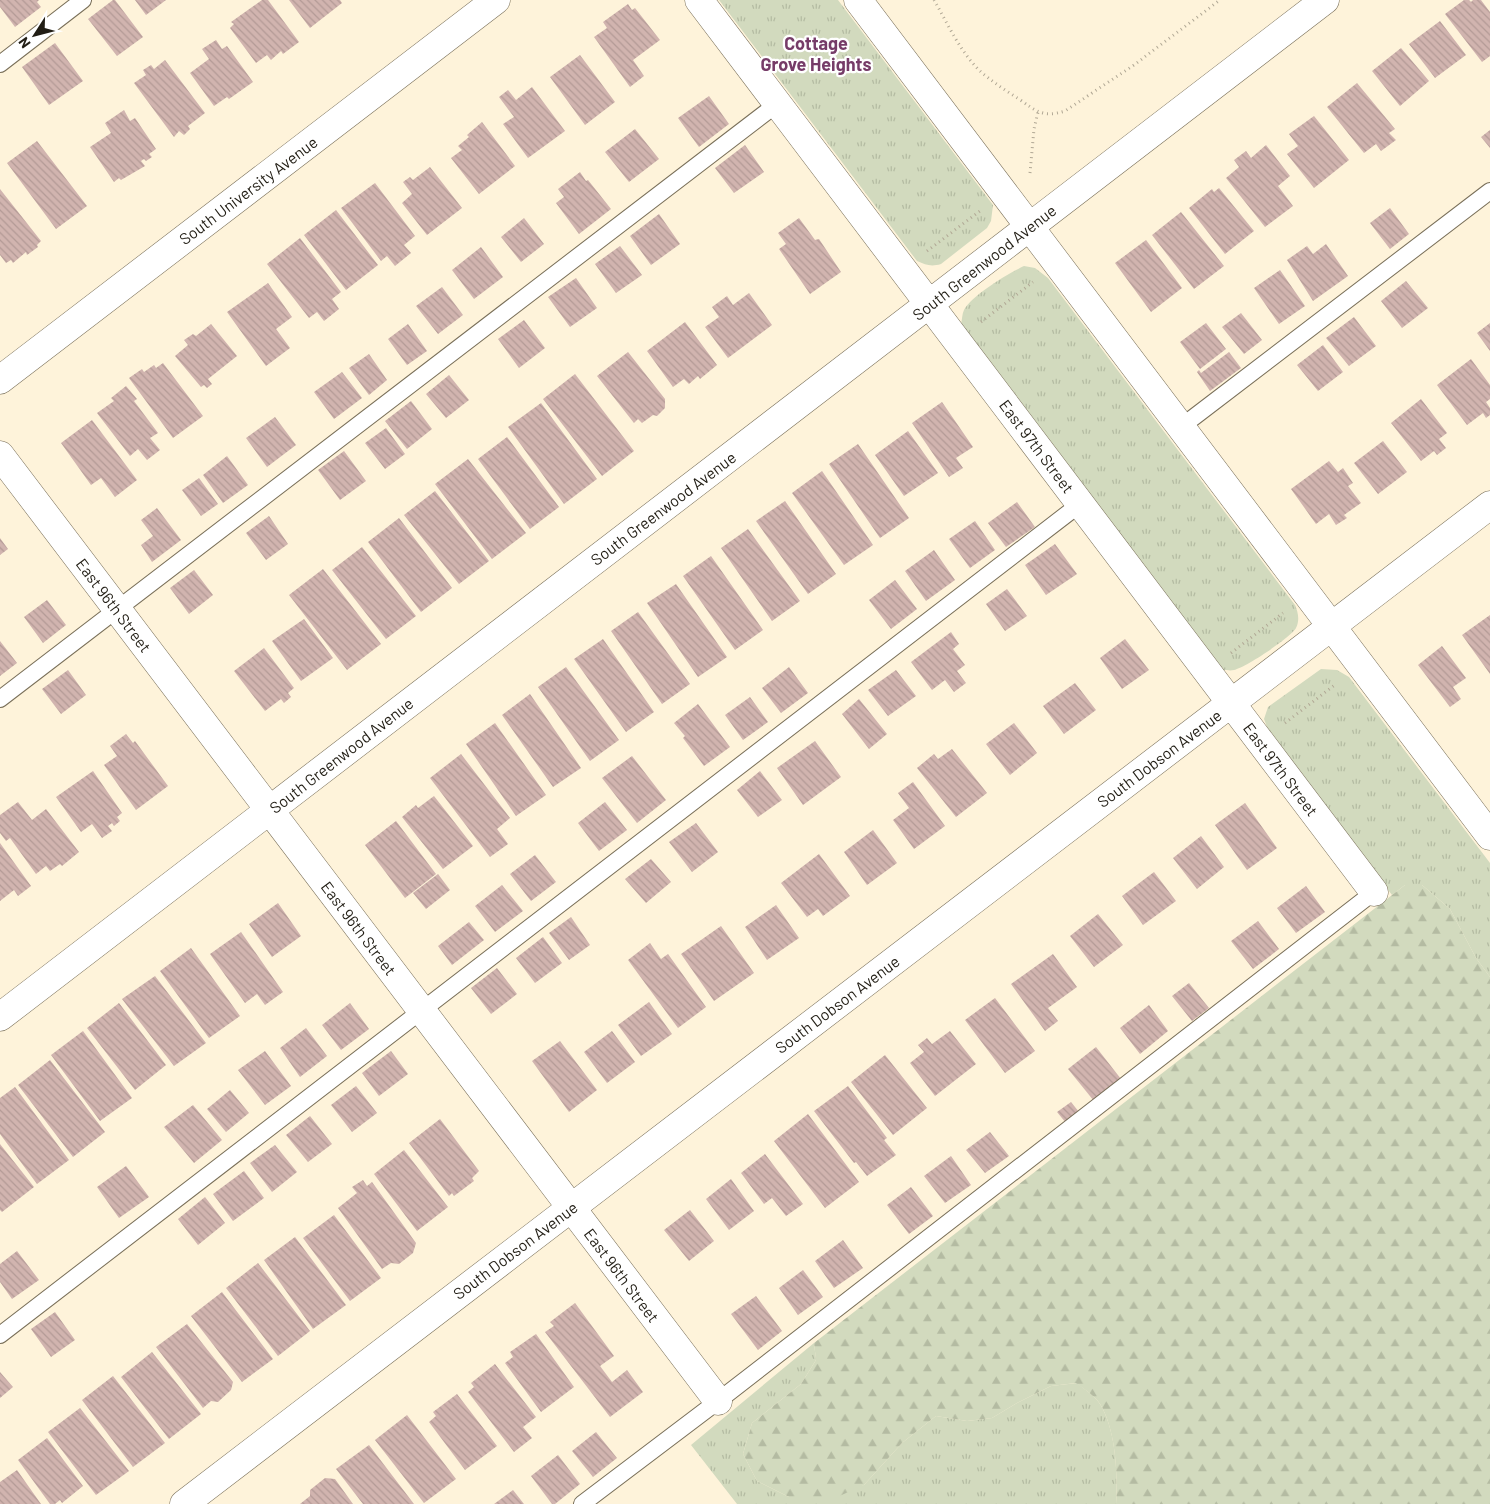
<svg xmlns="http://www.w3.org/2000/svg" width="1490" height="1504" font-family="Barlow,sans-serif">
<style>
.grass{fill:url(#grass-tufts)}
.forest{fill:url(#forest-firs)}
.building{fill:url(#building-back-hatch)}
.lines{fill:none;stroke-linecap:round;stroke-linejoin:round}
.lane-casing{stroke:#796f59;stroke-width:18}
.street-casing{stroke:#796f59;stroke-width:29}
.path{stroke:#b0a794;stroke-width:3;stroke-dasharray:1 4;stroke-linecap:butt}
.lane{stroke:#fff;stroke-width:16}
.street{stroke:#fff;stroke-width:28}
.labels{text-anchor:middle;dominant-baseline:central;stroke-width:4.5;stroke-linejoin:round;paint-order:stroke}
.street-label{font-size:16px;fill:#211d14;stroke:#fff}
.neighbourhood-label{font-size:18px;font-weight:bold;fill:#763c68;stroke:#fff}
</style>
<defs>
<pattern id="grass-tufts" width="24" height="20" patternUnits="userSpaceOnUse" patternTransform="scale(1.25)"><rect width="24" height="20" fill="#d2dabe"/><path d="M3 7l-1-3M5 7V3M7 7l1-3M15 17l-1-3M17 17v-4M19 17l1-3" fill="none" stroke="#b4bba2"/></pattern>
<pattern id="forest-firs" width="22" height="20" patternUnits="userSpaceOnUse" patternTransform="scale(1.25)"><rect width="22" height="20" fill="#d2dabe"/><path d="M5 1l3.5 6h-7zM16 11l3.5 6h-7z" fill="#b4bba2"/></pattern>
<pattern id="building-back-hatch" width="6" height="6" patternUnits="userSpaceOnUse" patternTransform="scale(1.25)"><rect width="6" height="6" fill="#d1b4af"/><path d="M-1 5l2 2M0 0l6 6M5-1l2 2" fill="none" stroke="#b39a96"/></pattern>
</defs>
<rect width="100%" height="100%" fill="#fef3da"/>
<path class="grass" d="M719,0H838L993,205L991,221L987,228L941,264C931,267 926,265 917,261Z
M1024,266L1035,268L1048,278L1295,605C1298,612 1300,620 1296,628C1290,638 1246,667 1234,670C1230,671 1227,670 1223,670L961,325C962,320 962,314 964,310C972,295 1009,273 1024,266Z
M1321,669L1337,670L1349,677L1490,863V977L1476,958L1450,909L1422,885H1405L1392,895L1270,735L1264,719L1268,707Z
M814,1343L816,1360L801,1384L752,1423L743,1454L757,1481L789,1497L864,1485L902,1443L936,1416L967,1421L992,1418L1017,1403L1051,1386L1077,1383C1084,1389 1095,1396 1100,1404C1116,1430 1118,1474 1116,1504H737L691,1445Z"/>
<path class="forest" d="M1405,885H1422L1450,909L1476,958L1490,977V1504H1116C1118,1475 1116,1430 1100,1404C1095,1396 1084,1389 1076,1383L1051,1386L1017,1403L992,1418L967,1421L936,1416L902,1443L864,1485L835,1498L789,1497L757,1481L743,1454L752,1423L801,1384L816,1360L814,1343Z"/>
<path class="building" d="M0,0H39L37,2L41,7L15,27L0,7Z
M113,0H115L143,37L117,56L88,19Z
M135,0H166L146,15Z
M262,0H268L299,42L283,54L281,51L271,60L267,55L256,63L230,28L234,24L231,22Z
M289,0H340L342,3L310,28Z
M1464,0H1469L1471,2L1473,0H1481L1490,12V56L1482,62L1445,14Z
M628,4L632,10L635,8L660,40L633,60L644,76L630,87L594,37L607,28L603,22Z
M1440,21L1466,55L1435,78L1409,44Z
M216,40L222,49L227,46L253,82L229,99L227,97L214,106L190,73L209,59L202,49Z
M55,43L83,81L49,105L22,67Z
M1401,48L1429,81L1400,106L1372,71Z
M580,55L615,102L585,125L550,77Z
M165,60L205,113L188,126L190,129L184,135L179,131L174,137L134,83L146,75L143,70L151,65L154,69Z
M1357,83L1395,129L1389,133L1396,140L1381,151L1376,144L1364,153L1327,107Z
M532,87L565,131L528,158L503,124L514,117L499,97L508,90L516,100Z
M709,96L729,124L699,147L678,118Z
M124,110L130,121L135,118L156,149L149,154L152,157L146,161L144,159L141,161L145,166L121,180L119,178L114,182L90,147L111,133L105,123Z
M1314,116L1349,160L1314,188L1287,154L1298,146L1289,134Z
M482,122L515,166L479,194L451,158L462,150L458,146L469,137L467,135Z
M635,129L659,159L629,182L605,152Z
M1490,130V148L1481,137Z
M37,141L87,206L56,229L7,163Z
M745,145L764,172L734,193L715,168Z
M1266,145L1290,176L1278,186L1293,206L1265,227L1226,178L1239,167L1234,160L1246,151L1251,158Z
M430,167L462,208L427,235L402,203L412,194L403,182L410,177L413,180Z
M580,172L586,181L588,180L611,209L579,234L556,203L564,197L558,189Z
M375,183L415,236L404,245L411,253L395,266L387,256L381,261L341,208Z
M1219,188L1254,231L1225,254L1189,208L1212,189L1214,192Z
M0,189L41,241L37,245L38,247L27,255L26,252L13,263L11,260L6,263L0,255Z
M1390,208L1409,234L1390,249L1370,223Z
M336,210L378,265L346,290L304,235Z
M1181,212L1224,266L1194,289L1152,235Z
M659,214L680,244L651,265L630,236Z
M524,218L544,244L521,262L501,237Z
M799,218L815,240L819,239L841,272L810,294L779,249L786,244L778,233Z
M300,238L341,292L332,299L339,309L324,321L317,312L309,318L267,264Z
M1146,240L1182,288L1151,312L1115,263Z
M1326,244L1348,276L1313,301L1287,260L1307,246L1313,254Z
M620,246L642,275L616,293L595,264Z
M481,247L503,277L474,299L452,270Z
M1280,270L1305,306L1279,324L1254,288Z
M576,278L597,308L570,327L548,297Z
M1406,281L1428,308L1402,328L1381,301Z
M268,283L292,317L276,329L290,348L266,366L227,312Z
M442,287L463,315L438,334L416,306Z
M749,293L772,325L728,358L705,327L719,317L712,307L727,296L733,305Z
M1241,313L1262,340L1244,354L1222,327Z
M1354,317L1376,346L1349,366L1326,338Z
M524,320L545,348L519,368L498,339Z
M685,322L717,365L700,379L698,376L689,384L684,379L673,387L647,351Z
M1206,323L1226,349L1200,369L1180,342Z
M1490,323V351L1477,333Z
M211,324L237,356L208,379L212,384L207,388L204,385L201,387L175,356L188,345L184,340L193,334L196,336Z
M408,324L427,351L407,365L388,339Z
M1323,345L1343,372L1318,391L1297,365Z
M628,352L665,399V408L657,416L653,415L642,423L638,419L634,423L597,376Z
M1229,352L1241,368L1210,391L1197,372L1199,370L1201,373Z
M369,354L387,380L369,395L349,368Z
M1471,359L1490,385V399L1486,402L1490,408V415L1486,418L1483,413L1467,425L1437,385Z
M163,363L203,416L173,438L129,378L142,369L144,372L154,365L156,368Z
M342,372L362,398L334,419L314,392Z
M575,374L634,451L602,476L543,399Z
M449,375L469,400L446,418L426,394Z
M126,386L137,399L134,401L158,433L150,438L160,450L147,460L138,449L130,456L97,413L114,401L111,398Z
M1421,399L1447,433L1439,439L1446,448L1437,455L1434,451L1421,461L1391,423Z
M411,401L432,429L407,449L385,421Z
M942,402L973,447L956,458L963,468L949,477L912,423Z
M541,403L597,479L564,504L508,427Z
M275,417L296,445L267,467L246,438Z
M92,420L137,480L115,497L101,478L91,485L61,443Z
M386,428L405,454L385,469L365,443Z
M908,431L938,473L904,496L875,455Z
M507,437L559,507L530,529L478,459Z
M1383,441L1407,472L1378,494L1354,463Z
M858,444L909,518L880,538L829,464Z
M344,451L366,481L340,500L318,470Z
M227,456L248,485L223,503L203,475Z
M468,459L526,533L492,559L435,484Z
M1329,461L1338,472L1343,468L1353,483L1348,486L1361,503L1344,515L1347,518L1336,525L1329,514L1316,524L1291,489Z
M822,471L873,545L844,565L792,493Z
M199,478L218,504L201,516L182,490Z
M435,491L489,561L459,584L404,515Z
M785,501L836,574L808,594L756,521Z
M1017,502L1035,527L1006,547L988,523Z
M157,508L181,540L152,562L141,545L153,536L141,520Z
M269,516L288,544L266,560L246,533Z
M399,518L452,588L421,612L368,542Z
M975,521L995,550L970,568L949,539Z
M748,529L800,601L772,621L721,548Z
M0,538L8,549L0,555Z
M1055,544L1077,574L1046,595L1025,565Z
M362,547L416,616L386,639L332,570Z
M934,550L955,580L926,601L905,571Z
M711,556L763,630L735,650L683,576Z
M323,569L381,644L347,670L289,595Z
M194,570L213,595L189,614L170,588Z
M895,580L917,609L891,629L869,600Z
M676,584L727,657L698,677L647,603Z
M1007,589L1027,616L1005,631L986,604Z
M47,600L66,625L43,643L24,617Z
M638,612L690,684L662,704L611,631Z
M1490,615V674L1462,635Z
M304,619L333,658L301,681L272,641Z
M951,632L959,644L953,649L965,665L957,671L966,683L954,692L945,680L932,690L911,662Z
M603,639L654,712L626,732L574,659Z
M1125,639L1149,670L1122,689L1100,658Z
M0,641L17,663L0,676Z
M1442,646L1466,678L1453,687L1461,699L1450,707L1418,665Z
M264,648L294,688L288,693L291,697L284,703L281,699L265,711L234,671Z
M566,667L619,740L590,761L538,687Z
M789,667L808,693L781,713L762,688Z
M68,670L86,695L61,714L42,689Z
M896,670L916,696L888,716L868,690Z
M1075,683L1096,710L1064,734L1043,706Z
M530,694L581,768L553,787L502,715Z
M750,697L768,722L743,740L725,715Z
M859,699L887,734L869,749L842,714Z
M698,704L730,747L704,766L683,738L685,736L674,723Z
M495,723L546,795L516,816L466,744Z
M1014,723L1037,753L1010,775L986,744Z
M126,734L133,743L135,741L168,786L136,810L104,765L117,756L110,746Z
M815,741L841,777L803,805L777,768Z
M952,749L987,793L956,817L917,768L934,754L938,759Z
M461,754L510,818L497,829L508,844L490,857L430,778Z
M632,756L666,800L637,823L602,778Z
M93,771L122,813L117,817L120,821L114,826L112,823L108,826L112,831L102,838L92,824L81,832L56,797Z
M760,771L782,800L758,817L737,790Z
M913,782L945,826L914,849L893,820L909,808L898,793Z
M434,796L473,846L443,869L402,817L416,805L418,808Z
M18,802L32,820L46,809L79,852L62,866L60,864L50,871L46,866L36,874L10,838L6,841L0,833V815Z
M605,802L627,830L599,851L578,823Z
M1245,803L1277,848L1247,870L1215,825Z
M396,821L436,874L405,898L365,845Z
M696,823L718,852L692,872L669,842Z
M873,830L897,863L867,885L844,852Z
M1201,836L1224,867L1197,889L1173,858Z
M0,843L31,886L18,896L14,890L0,901Z
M819,854L850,896L823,916L818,909L807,917L781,883Z
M535,855L556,882L531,901L510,874Z
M651,859L671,882L646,903L625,879Z
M1154,872L1176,901L1143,925L1122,896Z
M438,874L450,890L426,909L413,893Z
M502,885L523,911L495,932L475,906Z
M1306,886L1325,912L1296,933L1277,908Z
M278,903L301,936L272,957L249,924Z
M776,905L799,938L767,960L745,927Z
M1098,914L1123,945L1094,967L1070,936Z
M571,917L590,945L569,960L549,933Z
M1258,921L1279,949L1253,969L1231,941Z
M469,922L484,940L452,965L438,946Z
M721,926L754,973L714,1001L681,954Z
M241,932L283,992L265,1005L257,994L245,1003L210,954Z
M543,937L562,963L535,983L516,958Z
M650,943L661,959L668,954L706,1007L678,1028L628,960Z
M191,948L240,1016L209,1038L160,971Z
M1053,954L1077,987L1048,1008L1058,1021L1045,1031L1011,984Z
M497,968L517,994L491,1014L471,988Z
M155,976L206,1043L174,1066L122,999Z
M1189,983L1209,1008L1192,1021L1172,996Z
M995,998L1035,1051L1005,1073L965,1020Z
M649,1002L672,1034L641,1056L618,1025Z
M119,1003L166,1065L135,1090L87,1028Z
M350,1003L369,1029L341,1050L322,1025Z
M1149,1005L1168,1031L1140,1054L1120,1028Z
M306,1028L327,1056L300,1077L280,1048Z
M83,1031L132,1098L100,1121L51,1055Z
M612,1031L635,1062L607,1083L584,1052Z
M950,1031L976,1064L935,1096L910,1063L924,1052L918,1045L927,1038L932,1044Z
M560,1041L597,1090L569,1112L532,1061Z
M1096,1047L1121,1079L1094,1101L1068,1069Z
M265,1051L291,1086L265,1105L238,1070Z
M391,1051L408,1074L379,1096L362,1073Z
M885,1055L927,1108L893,1135L851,1082Z
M50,1060L105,1132L73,1157L18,1085Z
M356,1086L377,1113L352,1132L331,1105Z
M848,1086L887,1138L884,1140L896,1155L867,1176L856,1162L854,1163L814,1111Z
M15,1087L69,1160L37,1184L0,1134V1098Z
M230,1090L249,1113L226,1132L207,1109Z
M1071,1102L1079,1112L1066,1123L1057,1112Z
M193,1105L222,1140L194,1163L164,1127Z
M808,1114L859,1182L825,1208L774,1141Z
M310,1116L332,1144L308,1162L286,1135Z
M440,1119L479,1171L472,1178L474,1181L454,1196L452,1193L449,1196L409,1143Z
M990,1132L1009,1156L985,1173L966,1150Z
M0,1144L34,1187L2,1212L0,1210Z
M275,1145L297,1172L272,1192L250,1163Z
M404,1150L448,1207L417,1231L374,1174Z
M765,1154L803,1204L786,1216L772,1198L764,1204L741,1173Z
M951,1156L971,1185L945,1203L924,1176Z
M126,1166L149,1197L119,1218L97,1187Z
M244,1171L264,1198L233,1221L213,1194Z
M731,1179L754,1211L729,1230L706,1199Z
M363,1180L367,1186L372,1182L416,1243L413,1253L399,1264L391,1263L382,1269L338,1208L357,1193L352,1187Z
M911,1187L933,1216L909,1234L887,1205Z
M205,1197L225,1223L198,1245L178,1219Z
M690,1210L714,1241L689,1261L664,1230Z
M334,1215L381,1278L350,1301L303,1238Z
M295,1237L346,1305L313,1329L264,1260Z
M843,1240L863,1268L834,1288L815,1261Z
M17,1251L39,1280L12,1299L0,1282V1264Z
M258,1263L310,1331L278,1356L226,1288Z
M803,1270L823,1297L798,1315L779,1288Z
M222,1292L273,1359L242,1382L191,1316Z
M756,1296L782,1331L758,1350L731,1314Z
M575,1303L614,1356L600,1366L612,1382L627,1370L643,1392L610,1417L545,1332L554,1326L550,1322Z
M55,1312L75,1340L51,1357L31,1329Z
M187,1324L233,1382L231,1390L218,1402L211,1401L203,1408L156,1347Z
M536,1334L574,1387L541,1412L505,1363L513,1357L510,1352Z
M152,1352L201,1414L169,1439L121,1377Z
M495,1364L536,1417L523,1427L532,1438L514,1452L468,1392L474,1387L471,1383Z
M0,1372L13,1387L0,1398Z
M113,1376L165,1443L133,1467L82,1400Z
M457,1394L497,1446L465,1470L429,1422L436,1416L433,1412Z
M80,1408L129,1471L96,1495L48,1432Z
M407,1415L456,1479L424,1503L375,1440Z
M596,1432L617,1458L593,1477L572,1451Z
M47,1438L83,1486L62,1503L60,1500L55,1504H50L18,1460Z
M369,1445L414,1504H363L336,1469Z
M558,1455L580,1484L555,1504H552L531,1476Z
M17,1470L41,1504H0V1482Z
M325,1478L335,1479L353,1504H300L310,1496V1490Z
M513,1490L524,1504H494Z"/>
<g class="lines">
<g class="lane-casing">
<path id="lane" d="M0,64L83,0
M1181,427L1490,191
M0,699L777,104
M0,1335L1080,504
M582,1504L718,1401L1374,892"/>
</g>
<g class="street-casing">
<path id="street" d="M699,0L1374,892
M858,0L1490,836
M0,380L496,0
M0,455L718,1401
M0,1017L1325,0
M184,1504L1490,505"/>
</g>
<path class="path" d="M934,0C948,24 960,52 981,72C993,82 1006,91 1019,99C1036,111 1043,118 1065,111L1134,65L1220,0
M1030,173L1034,129L1038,112
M927,251L980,211
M981,322L1033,282
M1231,653L1283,613
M1285,723L1336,684"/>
<use href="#lane" class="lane"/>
<use href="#street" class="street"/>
</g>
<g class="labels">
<g class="street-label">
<text transform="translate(248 190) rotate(-37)">South University Avenue</text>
<text transform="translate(984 262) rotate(-38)">South Greenwood Avenue</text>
<text transform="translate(1037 446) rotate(53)">East 97th Street</text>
<text transform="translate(663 508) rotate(-37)">South Greenwood Avenue</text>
<text transform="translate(114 605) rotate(53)">East 96th Street</text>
<text transform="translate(341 755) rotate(-38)">South Greenwood Avenue</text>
<text transform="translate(1159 758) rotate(-37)">South Dobson Avenue</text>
<text transform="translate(1281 769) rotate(53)">East 97th Street</text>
<text transform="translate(359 928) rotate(53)">East 96th Street</text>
<text transform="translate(837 1004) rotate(-37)">South Dobson Avenue</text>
<text transform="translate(515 1250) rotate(-37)">South Dobson Avenue</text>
<text transform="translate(622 1275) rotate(53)">East 96th Street</text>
</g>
<g class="neighbourhood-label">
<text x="816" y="43">Cottage<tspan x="816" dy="21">Grove Heights</tspan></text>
</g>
</g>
<g transform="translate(35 35) rotate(234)" stroke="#ffffff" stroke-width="4" paint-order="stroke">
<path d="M0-4L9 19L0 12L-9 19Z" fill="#211d14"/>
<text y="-8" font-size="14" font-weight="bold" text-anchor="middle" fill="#211d14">N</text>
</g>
</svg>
